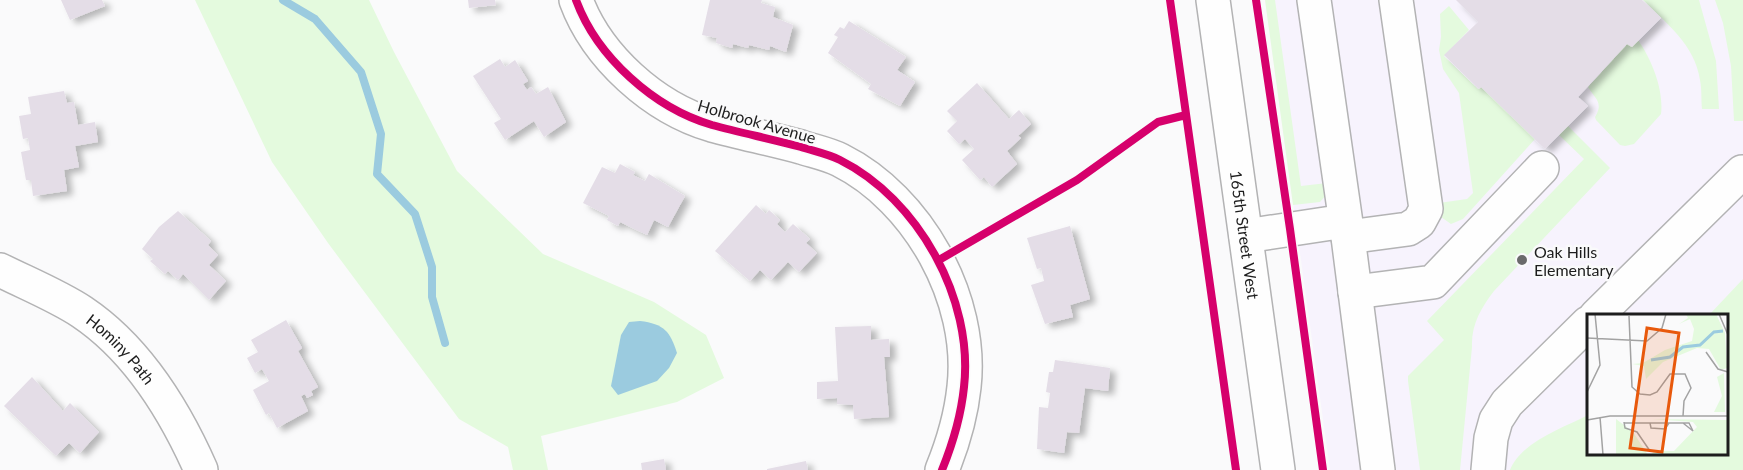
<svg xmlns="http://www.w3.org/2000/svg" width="1743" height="470" font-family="Lato,sans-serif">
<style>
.education{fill:#f7f3fd;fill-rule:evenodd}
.green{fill:#e4fade}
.water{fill:#9bcbdf}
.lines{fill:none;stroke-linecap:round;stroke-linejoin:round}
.stream{stroke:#9bcbdf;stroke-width:8}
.building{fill:#e4dde7;filter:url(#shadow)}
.minor-casing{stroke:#b3b3b4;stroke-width:36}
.minor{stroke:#fefefe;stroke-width:33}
.cycleway-casing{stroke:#fafafb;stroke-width:11}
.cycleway{stroke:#d6006c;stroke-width:8}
.poi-dot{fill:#6a6a6b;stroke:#fafafb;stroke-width:2}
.labels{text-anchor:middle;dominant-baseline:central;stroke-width:5;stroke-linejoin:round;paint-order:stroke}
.street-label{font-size:16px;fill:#1d1d1d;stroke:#fafafb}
.poi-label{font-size:16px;fill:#1d1d1d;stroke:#fafafb;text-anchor:start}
.inset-river{fill:none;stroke:#9bcbdf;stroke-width:3}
.inset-road{fill:none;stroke:#a2a2a2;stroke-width:1.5}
.view{fill:#e8590c;fill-opacity:0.15;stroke:#e8590c;stroke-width:3}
.inset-edge{fill:none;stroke:#1d1d1d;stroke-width:3}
</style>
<defs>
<filter id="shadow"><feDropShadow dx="6" dy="4" stdDeviation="3" flood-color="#0004"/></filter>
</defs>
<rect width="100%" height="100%" fill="#fafafb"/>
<path class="education" d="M1265,0H1743V470H1330ZM1588,316H1726V454H1588Z"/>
<path class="green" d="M195,0H369L394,52L457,171L543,254L654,302L706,335L724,378L677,402L541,436L548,470H513L508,447L459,419L328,243L272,162Z
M1265,0H1275L1301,186L1327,183V194L1320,202L1293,205Z
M1643,0H1699L1716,61L1719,109H1702C1701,100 1702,90 1700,80C1695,45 1666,23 1643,0Z
M1715,0H1743V121H1734L1731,66L1723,23Z
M1449,6L1469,30L1444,56L1478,89L1481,87L1535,139L1463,219L1451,224L1441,217L1439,203L1467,199L1473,193L1459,93L1443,69L1439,50L1441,37L1440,14Z
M1638,40C1652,60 1664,90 1661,114L1634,144L1625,146L1620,145L1596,120L1595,117C1604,102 1595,99 1588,87L1627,44Z
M1568,126L1610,168L1494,291C1481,308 1471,325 1472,347L1460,470H1420L1408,381V376L1444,340L1427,321L1584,159L1559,135Z
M1743,279V470H1510C1521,442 1563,428 1588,415V454H1726V316L1709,315Z"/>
<path class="water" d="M640,321C664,324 670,331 677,353L669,368L657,381L618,395L611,386L621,335L629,322Z"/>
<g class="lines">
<path class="stream" d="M283,0L315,19L361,72L381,134L377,174L415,214L432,267V297L445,343"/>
</g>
<path class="building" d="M61,0H102L105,6L70,20Z
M468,0H495L496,5L469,8Z
M710,0H762L761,3L775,7L773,17L793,25L786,52L770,46L769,50L749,45L748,48L733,44L732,48L716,43L717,38L702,35Z
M1456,0H1642L1661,18L1632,47L1627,44L1578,97L1588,106L1545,149L1481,87L1479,89L1444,55L1478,22Z
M849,21L906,57L897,70L915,82L900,106L868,89L871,84L828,53L838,37L834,35L840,27L844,29Z
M500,59L505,67L515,60L528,81L523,84L527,90L531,87L536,94L548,87L566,122L544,137L534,121L505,140L494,123L501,119L473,76Z
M977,83L1009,119L1019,110L1031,124L1018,136L1021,138L1007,151L1017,164L992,187L984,177L980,180L962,160L974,149L965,139L959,144L947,131L957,121L947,111Z
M64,91L67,103L74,102L78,125L95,122L98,142L75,146L79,167L64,170L67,191L33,196L31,180H26L21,152L30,150L28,138L23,139L19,116L31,114L28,97Z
M620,164L635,172L633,175L645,181L649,174L685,196L668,227L654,220L647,235L620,222L618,226L607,220L609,216L583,203L602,167L615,173Z
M756,205L766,214L769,210L780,220L777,224L785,232L793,224L810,239L806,243L817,253L799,272L788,262L771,280L760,270L750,281L715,251Z
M178,211L211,241L208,245L218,255L209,265L226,281L209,300L183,274L178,280L168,271L165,274L150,261L153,259L142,249L159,227Z
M1070,226L1090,299L1070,305L1073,317L1045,324L1031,285L1044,281L1041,268L1037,269L1027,238Z
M286,320L302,348L298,351L318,387L311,391L313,395L307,398L305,394L301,396L308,411L277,428L269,413L266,415L253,390L269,381L262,369L255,373L247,358L258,352L251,340Z
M871,326V340L889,339L890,357H884L889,417L854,419L853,405L837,404V398L817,399V382L838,381L835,327Z
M1055,360L1110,368L1108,391L1085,388L1079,433L1067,432L1064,453L1037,449L1039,407L1048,408L1050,393L1046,392L1049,372H1053Z
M32,377L63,411L70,403L99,432L80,453L69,443L56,456L4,406Z
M664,459L666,470H642L641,463Z
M806,461L808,470H767V469Z"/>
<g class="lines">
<g class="minor-casing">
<g id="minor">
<path d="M576,0C597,57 654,108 712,125C742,133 771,139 801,147C813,151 828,154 840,160C918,199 974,299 964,387C961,416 953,443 942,470"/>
<path id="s1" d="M1213,0L1278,470"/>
<path d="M1314,0L1348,237L1378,470"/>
<path d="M1246,236L1345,221"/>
<path d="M1348,237L1408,229L1419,222L1426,209L1396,0"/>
<path id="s2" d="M0,270C26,283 58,296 82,312C137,349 175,411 201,470"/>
<path d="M1355,292L1433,282L1542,168"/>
<path d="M1596,316L1742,172"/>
<path d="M1488,470L1491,438L1496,420L1507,403L1588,323"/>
</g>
</g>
<use href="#minor" class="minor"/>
<g class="cycleway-casing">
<path id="cycleway" d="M576,0C597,57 654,108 712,125C742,133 771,139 801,147C813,151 828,154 840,160C918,199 974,299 964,387C961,416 953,443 942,470
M1170,0L1236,470
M1256,0L1290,229L1323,470
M939,260L1077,180L1158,122L1186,115"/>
</g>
<use href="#cycleway" class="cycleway"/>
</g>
<circle class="poi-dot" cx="1522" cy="260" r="6"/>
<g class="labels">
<g class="street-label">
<text transform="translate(757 121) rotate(16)">Holbrook Avenue</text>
<text stroke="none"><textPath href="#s1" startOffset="237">165th Street West</textPath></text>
<text stroke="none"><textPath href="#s2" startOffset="146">Hominy Path</textPath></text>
</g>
<g class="poi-label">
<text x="1534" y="251">Oak Hills<tspan x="1534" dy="18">Elementary</tspan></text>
</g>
</g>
<g transform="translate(1587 314)">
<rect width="141" height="141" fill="#fafafb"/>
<path d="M99,0H129L138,19L140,54L134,56L122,35L110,34L76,48L59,65L57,52L45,50L56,49L78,36L105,27L107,15L103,5L92,10L101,4ZM137,59L138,98H127L135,82L130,63ZM29,105L46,118L61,141H29ZM65,105L141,106V141H64L67,137H87L110,113L106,108Z" fill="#e4fade"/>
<path class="inset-river" d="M64,46L83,43L96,33L113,31L127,18L136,17"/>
<path class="inset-road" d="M132,0L141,21M42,2L45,73L53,80L63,81L70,78L83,60H98L104,74L97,87L96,102M0,24L60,27L75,14L79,0M119,38L131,55L141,58M0,78L13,51L8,0M13,103L16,141M0,106L23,102H141M37,108L38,114L50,118L63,137M37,109H102L106,117L96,109M63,109L64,114L78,115L82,109"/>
<path class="view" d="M60,14L92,19L75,138L43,134Z"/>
<rect width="141" height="141" class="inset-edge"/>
</g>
</svg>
